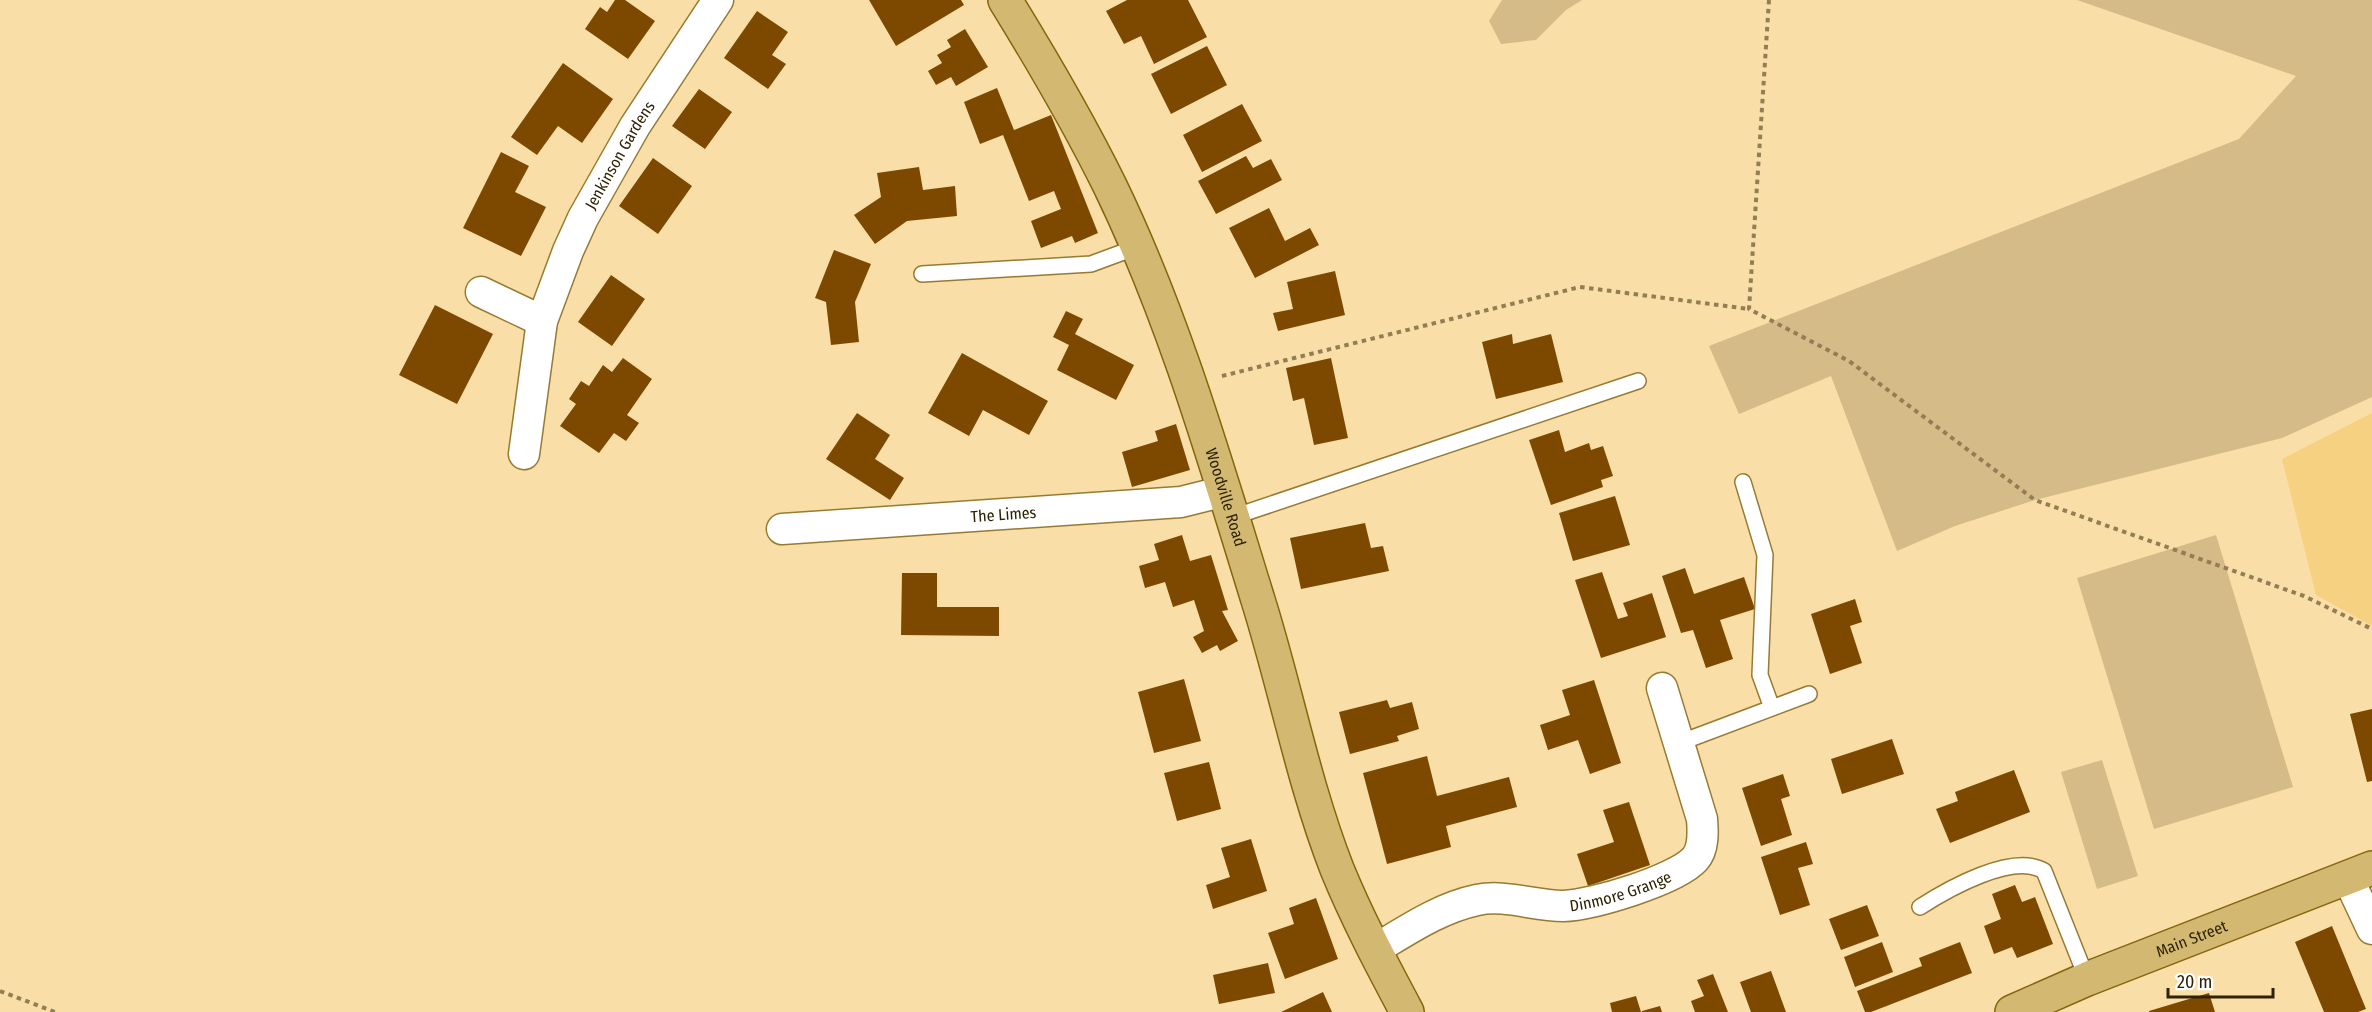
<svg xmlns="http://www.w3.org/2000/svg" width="2372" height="1012" font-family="'Fira Sans Condensed',sans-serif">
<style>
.built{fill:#f5d181}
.green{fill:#d4bb87}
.building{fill:#7d4900}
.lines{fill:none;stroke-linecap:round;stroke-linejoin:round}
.lane-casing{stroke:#987a32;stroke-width:18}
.street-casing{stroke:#987a32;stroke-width:33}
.primary-casing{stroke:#85650c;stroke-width:36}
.path{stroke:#927e54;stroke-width:4;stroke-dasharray:4.5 4.5;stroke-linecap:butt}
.lane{stroke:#fff;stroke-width:15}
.street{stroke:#fff;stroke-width:30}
.primary{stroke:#d2b870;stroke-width:33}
.labels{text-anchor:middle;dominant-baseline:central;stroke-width:6;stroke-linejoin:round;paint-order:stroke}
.street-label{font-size:16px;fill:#2f2204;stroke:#fff}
</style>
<rect width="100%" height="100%" fill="#f9dfa7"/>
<path class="built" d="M2372,413V626L2316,595L2282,459Z"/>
<path class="green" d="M1502,0H1582L1566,10L1536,40L1501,44L1489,21Z
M2077,0H2372V397L2282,438L2035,500L1955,526L1897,551L1831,376L1739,414L1709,346L2239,139L2296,76Z
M2216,535L2293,787L2154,829L2077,578Z
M2102,760L2138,876L2097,889L2061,772Z"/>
<path class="building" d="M615,0H625L655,21L628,59L585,29L600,7L607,12Z
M869,0H961L964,5L896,46Z
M1127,0H1188L1207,37L1154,64L1141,36L1124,44L1106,11Z
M757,11L788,32L772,55L786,64L768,89L724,58Z
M965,29L988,67L956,86L951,77L936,85L928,71L942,63L937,55L951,47L947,40Z
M1207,46L1227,85L1171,114L1151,74Z
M563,63L613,99L582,143L558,126L537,155L511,137Z
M997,88L1014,130L1051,115L1098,233L1075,243L1072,236L1041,248L1031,221L1061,209L1054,191L1029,201L1003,135L980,144L964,102Z
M699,89L732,112L705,149L672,126Z
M1242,104L1262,141L1202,172L1183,135Z
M501,152L529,166L515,192L546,207L521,256L463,228Z
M1246,156L1253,168L1271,159L1282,180L1216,214L1198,181Z
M653,158L692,186L658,234L619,206Z
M919,167L923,190L955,186L957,216L907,221L875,244L854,215L881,197L877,173Z
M1269,208L1285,241L1310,228L1319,245L1255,278L1229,228Z
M834,250L871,264L855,302L859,342L831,345L826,302L815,298Z
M1335,271L1345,315L1278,331L1273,313L1293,309L1287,282Z
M611,275L645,299L612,346L578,322Z
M435,305L493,334L457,404L399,375Z
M1066,311L1083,319L1075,334L1134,365L1116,400L1057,370L1069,345L1053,337Z
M1512,334L1513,344L1551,334L1563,382L1496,399L1482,342Z
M962,353L1048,401L1029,435L983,410L969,436L928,413Z
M623,358L652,379L627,415L639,423L626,441L614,433L599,453L560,426L576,404L569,399L581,381L589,386L603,365L612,372Z
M1331,358L1348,438L1314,445L1304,398L1293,401L1286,368Z
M857,413L890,435L875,459L904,478L890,500L826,459Z
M1176,424L1190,470L1132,487L1122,452L1158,441L1155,431Z
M1559,430L1565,452L1589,443L1591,450L1603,446L1613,476L1601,480L1603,487L1551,505L1529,440Z
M1615,496L1630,545L1573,561L1559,513Z
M1365,523L1371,548L1383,546L1389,571L1301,589L1290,538Z
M1182,535L1190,561L1211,555L1228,610L1222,611L1238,641L1220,651L1217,645L1202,653L1193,637L1204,631L1194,600L1173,607L1165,582L1145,588L1139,566L1159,560L1154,544Z
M1685,568L1694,594L1744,577L1755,609L1720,620L1733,659L1706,668L1693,630L1681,633L1662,576Z
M1602,572L1618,619L1628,616L1623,603L1652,593L1666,637L1601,658L1575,580Z
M902,573H937V607H999V636L901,635Z
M1855,599L1862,622L1850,626L1862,663L1830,674L1811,614Z
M1184,679L1201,741L1154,753L1138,692Z
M1594,680L1621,763L1590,774L1578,740L1548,750L1540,725L1570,715L1562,690Z
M1387,700L1390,708L1412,702L1419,729L1397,736L1399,741L1350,754L1339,712Z
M2372,709V781L2367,782L2350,714Z
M1892,739L1904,774L1842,794L1831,759Z
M1427,756L1437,796L1509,777L1517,807L1446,826L1451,847L1387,864L1363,773Z
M1209,762L1221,809L1177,821L1164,773Z
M2014,770L2030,812L1950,843L1936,809L1958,801L1955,792Z
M1783,774L1790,796L1781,799L1792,835L1761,846L1742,788Z
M1629,802L1650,865L1588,886L1577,854L1614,842L1603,810Z
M1251,839L1267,891L1213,909L1206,885L1230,877L1221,848Z
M1806,842L1813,864L1798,868L1810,905L1780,915L1761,857Z
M2015,885L2022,902L2035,897L2053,944L2017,958L2012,947L1994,954L1984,926L2001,919L1992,894Z
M1316,898L1338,959L1285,979L1268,933L1294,924L1289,908Z
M1867,905L1879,936L1841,950L1829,919Z
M2332,926L2366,1009L2358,1012H2324L2295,942Z
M1882,942L1893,972L1855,987L1844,957Z
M1960,942L1972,973L1871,1012H1865L1857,991L1922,966L1919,958Z
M1268,963L1275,993L1219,1004L1213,975Z
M1771,971L1786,1012H1751L1740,982Z
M1713,974L1728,1012H1695L1691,1001L1704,996L1697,980Z
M1323,992L1332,1012H1281Z
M2209,993L2215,1012H2149V1011Z
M1636,996L1641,1012H1612L1610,1003Z
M1660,1006L1662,1012H1642V1011Z"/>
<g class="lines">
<g class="lane-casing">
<path id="lane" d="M922,274L1091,264L1137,247
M1743,482L1765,555L1760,675L1772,708
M1233,517L1638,381
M1679,743L1809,694
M1920,907C1948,889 2013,852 2044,871L2087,979"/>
</g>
<g class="street-casing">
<g id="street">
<path d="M481,292L542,321"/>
<path id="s1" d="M524,454L542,321L568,251L583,218L635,126L718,0"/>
<path id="s2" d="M782,529L1181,502L1225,491"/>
<path d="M2348,878L2372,929"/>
<path id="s3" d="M1374,950C1406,931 1439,908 1477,900C1505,894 1534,906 1563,906C1593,905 1676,880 1695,859C1704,849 1703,831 1702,819L1662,688"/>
</g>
</g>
<g class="primary-casing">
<g id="primary">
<path id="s4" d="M1005,0C1042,60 1079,123 1110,186C1174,318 1215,461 1258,600C1286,689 1303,782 1337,869C1357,918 1382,965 1407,1012"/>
<path id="s5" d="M2012,1012L2087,979L2372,868"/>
</g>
</g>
<path class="path" d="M1769,0L1749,309L1849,361L2035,500L2304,596L2372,629
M1222,376L1580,287L1749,309
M0,991L55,1012"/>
<use href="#lane" class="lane"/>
<use href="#street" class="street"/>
<use href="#primary" class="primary"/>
</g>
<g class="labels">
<g class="street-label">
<text stroke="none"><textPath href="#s1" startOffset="318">Jenkinson Gardens</textPath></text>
<text stroke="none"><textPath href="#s4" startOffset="546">Woodville Road</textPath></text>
<text stroke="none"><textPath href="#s2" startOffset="222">The Limes</textPath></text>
<text stroke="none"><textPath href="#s3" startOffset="261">Dinmore Grange</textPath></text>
<text stroke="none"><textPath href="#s5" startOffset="194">Main Street</textPath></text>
</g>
</g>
<path d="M2168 988v9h105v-9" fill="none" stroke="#2f2204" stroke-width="3"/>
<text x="2177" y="988" font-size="18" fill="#2f2204" stroke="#ffffff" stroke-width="4.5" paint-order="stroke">20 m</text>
</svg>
